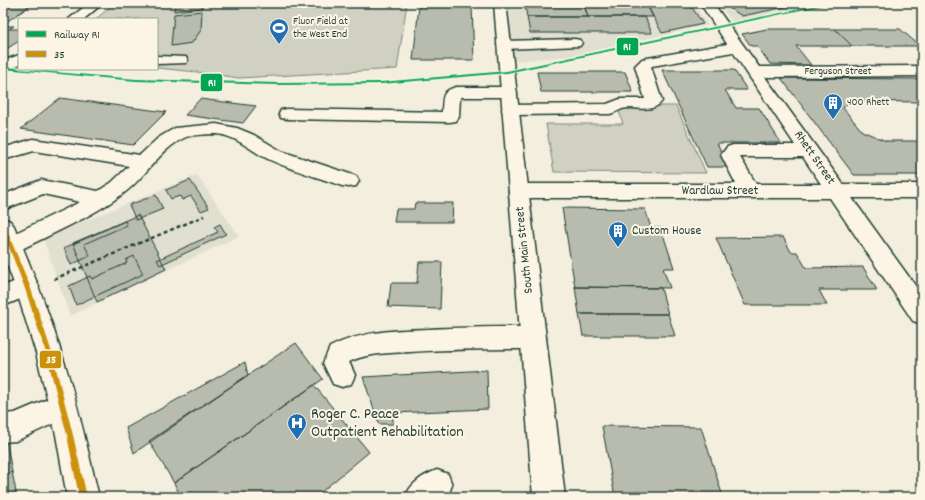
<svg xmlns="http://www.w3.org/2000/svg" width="925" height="500" font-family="Dekko,sans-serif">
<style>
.built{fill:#e1dfd0}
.green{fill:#d0d1c2;stroke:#78877b}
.building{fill:#b8bcae;stroke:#1f3d34}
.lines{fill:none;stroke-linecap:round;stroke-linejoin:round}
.minor-casing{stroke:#1f3d34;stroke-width:3}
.major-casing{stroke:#1f3d34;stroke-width:3}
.path{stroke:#1f3d34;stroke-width:2.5;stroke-dasharray:4 3;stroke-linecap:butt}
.minor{fill:#fcf5e5;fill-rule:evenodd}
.major{fill:#fcf5e5;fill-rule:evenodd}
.bus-1-casing{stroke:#fcf5e5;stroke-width:3}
.bus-1{fill:#cc910a;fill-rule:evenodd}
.rail-1-casing{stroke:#fcf5e5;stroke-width:3}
.rail-1{fill:#00a651;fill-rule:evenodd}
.labels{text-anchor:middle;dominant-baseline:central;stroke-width:4;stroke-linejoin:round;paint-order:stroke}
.far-poi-label{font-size:11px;fill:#1f3d34;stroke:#fcf5e5;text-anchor:start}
.far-street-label{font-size:11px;fill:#1f3d34;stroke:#fcf5e5}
.street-label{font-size:13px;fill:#1f3d34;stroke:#fcf5e5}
.poi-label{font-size:13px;fill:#1f3d34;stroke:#fcf5e5;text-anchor:start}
.near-poi-label{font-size:16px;fill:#1f3d34;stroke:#fcf5e5;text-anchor:start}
.line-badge{stroke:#fcf5e5;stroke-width:1.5}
.badge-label{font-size:11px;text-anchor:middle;font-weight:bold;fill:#fff}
</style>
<rect width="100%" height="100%" fill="#f3eede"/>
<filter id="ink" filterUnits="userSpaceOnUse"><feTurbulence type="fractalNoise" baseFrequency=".025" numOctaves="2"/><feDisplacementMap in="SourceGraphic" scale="8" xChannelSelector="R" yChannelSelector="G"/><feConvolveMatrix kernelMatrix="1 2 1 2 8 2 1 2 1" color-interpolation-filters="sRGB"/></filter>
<g filter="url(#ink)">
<path class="built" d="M508,3H693L708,25L571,56L513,61Z
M718,3H825L733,23Z
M197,175L239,236L70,316L43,238Z"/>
<path class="green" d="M115,3H407L397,69L239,78L197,72L157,68V19H96Z
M626,106H676L706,173L554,172L546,124H623L619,111L621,108Z"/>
<path class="building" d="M3,3H29L26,6H30L3,24Z
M175,3H202V8L174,11Z
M419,3H472V6H419Z
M525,3H584V5H525Z
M646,3H689L703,24L662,33Z
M721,3H805L742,16Z
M525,5H584L588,17H527Z
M584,5H647L653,17H588Z
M419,6H472L474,60H413Z
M202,11L201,30L192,43L171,46L174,14Z
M527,17H645L652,33H530Z
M7,26H14L9,29H19V41L3,51V28Z
M767,29H835L852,46H796L811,65L770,64L757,46H751L742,34Z
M835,29H900L920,46H852Z
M662,70H734L747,90H725L736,108H759L781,143H717L729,167H707Z
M537,72H625L633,92H541Z
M781,78L922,79V102L850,101L843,108L862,131L886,141H922V175H854Z
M60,98L166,112L133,145L21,129Z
M200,99L256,106L243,123L185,115Z
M190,180L209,208L201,211L191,196L182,200L180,196L171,199L166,190Z
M156,195L163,209L136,220L129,205Z
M415,203H453L452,222H394L396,209H414Z
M562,208L645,209L651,228H661L674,268H663L670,288L575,287Z
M138,215L166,269L97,302L73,243Z
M125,221L127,225L84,244L90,256L71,265L64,248Z
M220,224L226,234L160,265L157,260L218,232L214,227Z
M783,237L791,252H797L806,268L863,267L877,290H819L827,305H745L716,238Z
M134,256L143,274L76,305L69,286L90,276L92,279L127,263L126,260Z
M419,262H442L440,309L388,307L391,283H417Z
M575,287L661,288L668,314H579Z
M579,314H668L675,336H583Z
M296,343L323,379L174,483L149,441Z
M245,362L248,375L134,453L126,428Z
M487,370L488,409L393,413V424H379L363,377Z
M314,385L369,452L315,497H181L174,483Z
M602,426L701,427L723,497H615Z
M6,439L12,472L3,476V441Z
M12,472L17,497H3V476Z"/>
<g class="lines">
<g class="minor-casing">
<path id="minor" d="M89,3H103L84,19H69Z
M700,3H713L759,67L922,66V76L765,77L843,184H922V198H852L922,295V324L913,321L830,198H519L512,196L509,191L512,186L519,184H736L721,155L727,147L733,145H795L733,52L652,66L651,67L662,101C652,115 636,105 622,109C618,111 614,113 610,114L510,115L504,114L502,110L504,106L510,105L607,104L620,99H645L635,66L642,59L727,44ZM740,157H803L821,184H756Z
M575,39L580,40L582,43L580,46L504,49L499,48L497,45L499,42L504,41Z
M19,55V65L3,72V61Z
M157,56L186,57L188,60L186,63L157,64Z
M456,87H509L515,89L517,92L515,95L509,97H460L459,117L456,121L450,122L287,119L281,118L279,114L281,110L287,109L442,112C443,98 441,91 456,87Z
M216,124L237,128L254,135L281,151L356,176L359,181L356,186L349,187L342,186C318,177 291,170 268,159C251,151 237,136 217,134C210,134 189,135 184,138C159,150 146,177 124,193C92,217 53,233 18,251L10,253L3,251V239L80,202L43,194L3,210V195L41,180L98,191L111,183L129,166L34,151L3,160V148L33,139L140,155L158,138L175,128Z
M27,277L35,279L39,286L35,293L3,306V286Z
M533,327L542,330L546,338L542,346L533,349C492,349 451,349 410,352C390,353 367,353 349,362L355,375L351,384L342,387L333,384L323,363L330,347C361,331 395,330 429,329C463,327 498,327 533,327Z
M62,393L72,397L76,406L72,415L16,441L3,442V414L15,413Z
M437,470L448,474L452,485L448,496L405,497C412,482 422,476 437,470Z"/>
</g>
<g class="major-casing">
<path id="major" d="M494,3H506L565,497H533Z
M3,218L10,221L14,226C31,267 48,309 61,352C77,399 87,448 99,497H67L56,435L36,353L15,286L3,254Z"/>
</g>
<path class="path" d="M54,279L204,216"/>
<use href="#minor" class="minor"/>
<use href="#major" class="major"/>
<g class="bus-1-casing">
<path id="bus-1" d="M3,224L5,226L30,286L52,353L73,435L87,497H79L67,435L46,353L24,286L3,232Z"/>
</g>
<use href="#bus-1" class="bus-1"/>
<g class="rail-1-casing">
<path id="rail-1" d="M827,3H834L507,73L381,84L279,85L136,81L3,69V67L19,68V69L136,79L279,83L381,82L507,71Z"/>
</g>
<use href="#rail-1" class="rail-1"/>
</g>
</g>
<defs>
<g id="stadium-pin" transform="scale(1)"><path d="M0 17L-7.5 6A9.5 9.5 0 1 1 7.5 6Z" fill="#1f6fb2" stroke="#fcf5e5"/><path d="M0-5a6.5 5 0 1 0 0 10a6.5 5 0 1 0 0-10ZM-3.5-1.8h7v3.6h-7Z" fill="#fff"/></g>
<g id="building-pin" transform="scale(1)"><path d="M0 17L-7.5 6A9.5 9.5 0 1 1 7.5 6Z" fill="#1f6fb2" stroke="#fcf5e5"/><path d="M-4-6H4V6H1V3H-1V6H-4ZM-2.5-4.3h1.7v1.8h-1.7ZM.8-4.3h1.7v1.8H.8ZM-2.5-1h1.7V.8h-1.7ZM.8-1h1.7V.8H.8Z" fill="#fff"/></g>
<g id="hospital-pin" transform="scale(1)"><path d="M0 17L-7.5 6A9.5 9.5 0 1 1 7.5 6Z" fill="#1f6fb2" stroke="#fcf5e5"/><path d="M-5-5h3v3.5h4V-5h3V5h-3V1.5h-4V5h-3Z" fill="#fff"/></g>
</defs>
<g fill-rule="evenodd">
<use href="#stadium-pin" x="279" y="28"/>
<use href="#building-pin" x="833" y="103"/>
<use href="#building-pin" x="618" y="231"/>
<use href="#hospital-pin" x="297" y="423"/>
</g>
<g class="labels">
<g class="far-poi-label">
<text x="293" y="22">Fluor Field at<tspan x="293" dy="13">the West End</tspan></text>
<text x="847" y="103">400 Rhett</text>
</g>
<g class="far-street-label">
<text x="838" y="72">Ferguson Street</text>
</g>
<g class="street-label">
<text transform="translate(814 158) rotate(55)">Rhett Street</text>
<text x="720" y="191">Wardlaw Street</text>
<text transform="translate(525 250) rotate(-96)">South Main Street</text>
</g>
<g class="poi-label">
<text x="632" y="231">Custom House</text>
</g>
<g class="near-poi-label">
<text x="311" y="414">Roger C. Peace<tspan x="311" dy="18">Outpatient Rehabilitation</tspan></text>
</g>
</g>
<g class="line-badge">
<rect x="616" y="37" width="23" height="19" rx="4" fill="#00a651"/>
<rect x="200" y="73" width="23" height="19" rx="4" fill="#00a651"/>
<rect x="39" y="350" width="23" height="19" rx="4" fill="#cc910a"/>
</g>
<g class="badge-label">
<text x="627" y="50">R1</text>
<text x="212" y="86">R1</text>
<text x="51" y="363">35</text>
</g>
<rect width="925" height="500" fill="none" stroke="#fcf5e5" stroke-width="16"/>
<rect x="8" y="8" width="909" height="484" fill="none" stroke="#1f3d34" stroke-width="1.5" filter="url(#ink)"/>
<rect x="18" y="18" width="140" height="52" fill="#fcf5e5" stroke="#a4ab9e"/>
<rect x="26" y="31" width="20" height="6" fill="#00a651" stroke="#a4ab9e"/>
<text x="54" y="38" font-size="12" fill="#1f3d34">Railway R1</text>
<rect x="26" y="51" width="20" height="6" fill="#cc910a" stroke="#a4ab9e"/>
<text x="54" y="58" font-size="12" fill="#1f3d34">35</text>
</svg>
